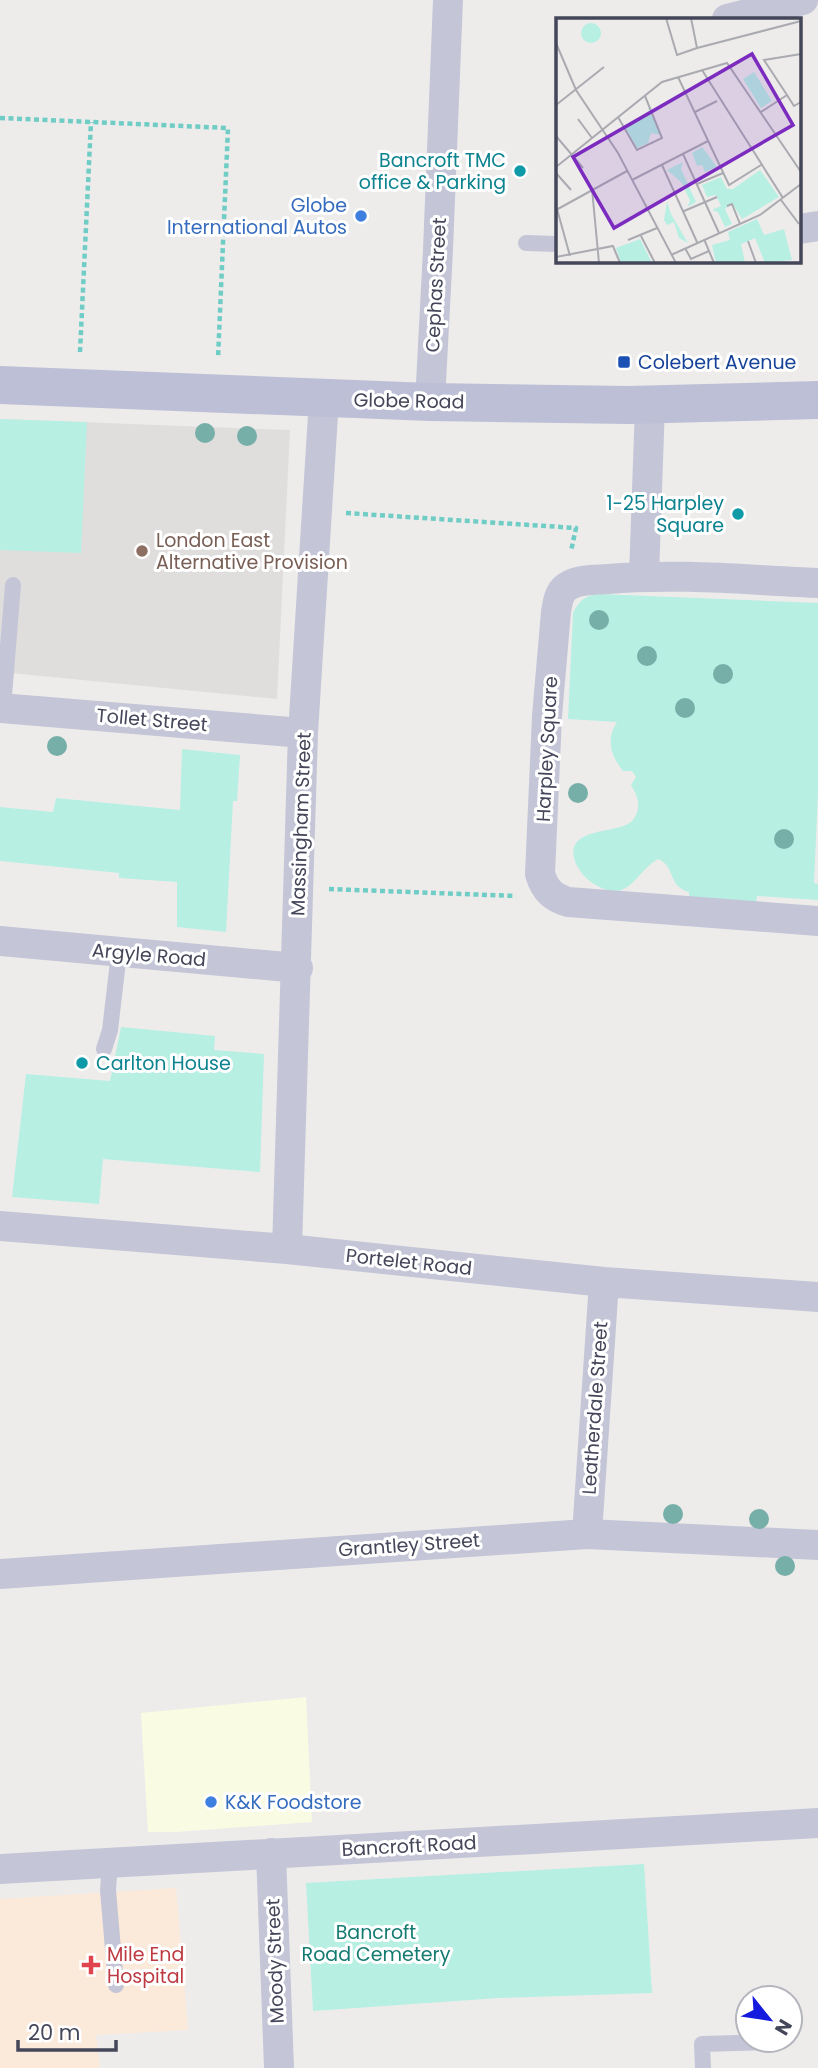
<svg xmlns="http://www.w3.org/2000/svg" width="818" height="2068" font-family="Poppins,sans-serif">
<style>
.commercial{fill:#f9fce2}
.education{fill:#e0dddd}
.medical{fill:#fbe9d9}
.green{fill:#b7efe3}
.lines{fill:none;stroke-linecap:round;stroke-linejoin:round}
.path{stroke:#6fcdc5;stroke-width:4.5;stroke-dasharray:5 3.5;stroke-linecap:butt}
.lane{stroke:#c4c6d7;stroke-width:16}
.street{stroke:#c4c6d7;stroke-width:30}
.secondary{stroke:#bdbfd6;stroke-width:38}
.tree{fill:#76aea8}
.culture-dot{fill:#0f9aa8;stroke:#fff;stroke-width:2.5}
.shop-dot{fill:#3f7fe0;stroke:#fff;stroke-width:2.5}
.transit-dot{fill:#1a4fb4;stroke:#fff;stroke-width:2.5}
.education-dot{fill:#8d6e63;stroke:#fff;stroke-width:2.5}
.health-dot{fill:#e0444e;stroke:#fff;stroke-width:2.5}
.labels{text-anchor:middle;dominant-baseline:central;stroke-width:6;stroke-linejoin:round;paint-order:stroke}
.culture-label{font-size:19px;fill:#0d838f;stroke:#fff;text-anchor:end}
.shop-label{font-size:19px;fill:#366cbe;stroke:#fff;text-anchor:end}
.street-label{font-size:19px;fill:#444659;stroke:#fff}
.transit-label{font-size:19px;fill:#164399;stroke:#fff;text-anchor:start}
.education-label{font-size:19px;fill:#785e54;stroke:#fff;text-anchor:start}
.park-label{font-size:19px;fill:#147b71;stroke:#fff}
.health-label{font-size:19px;fill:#be3a42;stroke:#fff;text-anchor:start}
.inset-road{fill:none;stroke:#aaaab1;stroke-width:2}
.view{fill:#7b2cbf;fill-opacity:0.15;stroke:#7b2cbf;stroke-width:3.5}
.inset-edge{fill:none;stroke:#444659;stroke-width:3.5}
</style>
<rect width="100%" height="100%" fill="#eeeceb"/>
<path class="commercial" d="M306,1697L312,1822L176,1832H148L141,1713Z"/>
<path class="education" d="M0,419L290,430L277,699L0,672Z"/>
<path class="medical" d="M176,1888L188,2030L96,2035L100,2068H0V1899Z"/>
<path class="green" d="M0,419L87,422L81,553L0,550Z
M600,594L818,603V792L814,883L818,884V900L757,896L756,904L689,898V892C667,886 676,866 658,859C636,871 629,905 596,885C587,881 578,870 575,861C563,825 622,835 633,820C642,808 638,796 631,785L636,777L632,771H623C610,755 606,739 617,722L568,719L573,613C579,600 586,595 600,594Z
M182,749L240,755L237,801H233L226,932L177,927V882L119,878V873L0,861V807L53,812L56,798L180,810Z
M121,1027L215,1036L214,1050L264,1054L260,1172L103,1159L99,1204L12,1197L26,1074L110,1081Z
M644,1864L652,1993L499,1998L313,2011L306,1883Z"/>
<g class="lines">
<path class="path" d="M0,118L228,128L218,358
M80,352L91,122
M346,513L576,528L571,551
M329,889L516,896"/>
<path class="lane" d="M526,243L557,244
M3,708L13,585
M104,1049L110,1030L119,953
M110,1863L108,1890L116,1985
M703,2068L702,2044L776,2042"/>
<path class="street" d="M727,19L803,0
M799,229L818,226
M430,402L438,250L448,0
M644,576L650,405
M818,583C748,580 677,573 608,579C596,580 581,579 570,585C559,590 558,600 556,612L547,716L540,874C545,890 552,897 568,902L818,921
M0,708L303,733
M0,941L298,968
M0,1226L287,1249L604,1282L818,1297
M287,1249L303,733L324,399
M587,1534L604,1282
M0,1574L587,1534L818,1545
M271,1853L279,2068
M0,1869L818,1823"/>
<path class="secondary" d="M0,385L430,402L628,405L818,400"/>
</g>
<g class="tree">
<circle cx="205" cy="433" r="10"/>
<circle cx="247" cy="436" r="10"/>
<circle cx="599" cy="620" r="10"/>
<circle cx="647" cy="656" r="10"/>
<circle cx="723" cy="674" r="10"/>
<circle cx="685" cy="708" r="10"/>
<circle cx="57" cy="746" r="10"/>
<circle cx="578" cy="793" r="10"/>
<circle cx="784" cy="839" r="10"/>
<circle cx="673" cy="1514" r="10"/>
<circle cx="759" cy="1519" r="10"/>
<circle cx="785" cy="1566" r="10"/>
</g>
<g class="culture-dot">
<circle cx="520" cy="171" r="7"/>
<circle cx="738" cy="514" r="7"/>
<circle cx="82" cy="1063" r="7"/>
</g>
<g class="shop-dot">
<circle cx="361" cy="216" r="7"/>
<circle cx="211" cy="1802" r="7"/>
</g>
<rect class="transit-dot" x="617" y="355" width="14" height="14" rx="3.5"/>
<circle class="education-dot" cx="142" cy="551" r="7"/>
<path class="health-dot" d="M87.5 1954.5h7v7h7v7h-7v7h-7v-7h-7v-7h7z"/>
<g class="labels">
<g class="culture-label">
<text x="506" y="160">Bancroft TMC<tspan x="506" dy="22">office &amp; Parking</tspan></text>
<text x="724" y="503">1-25 Harpley<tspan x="724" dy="22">Square</tspan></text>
<text x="96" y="1063" text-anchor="start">Carlton House</text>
</g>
<g class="shop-label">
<text x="347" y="205">Globe<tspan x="347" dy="22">International Autos</tspan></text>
<text x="225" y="1802" text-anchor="start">K&amp;K Foodstore</text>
</g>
<g class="street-label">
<text transform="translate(436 285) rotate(-87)">Cephas Street</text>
<text transform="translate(409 401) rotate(1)">Globe Road</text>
<text transform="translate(152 720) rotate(5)">Tollet Street</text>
<text transform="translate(547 749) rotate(-87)">Harpley Square</text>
<text transform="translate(301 824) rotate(-88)">Massingham Street</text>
<text transform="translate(149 955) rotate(5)">Argyle Road</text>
<text transform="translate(409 1262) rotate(6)">Portelet Road</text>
<text transform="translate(595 1408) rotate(-86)">Leatherdale Street</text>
<text transform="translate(409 1545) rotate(-4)">Grantley Street</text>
<text transform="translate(409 1846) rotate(-3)">Bancroft Road</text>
<text transform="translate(275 1961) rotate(-92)">Moody Street</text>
</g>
<g class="transit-label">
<text x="638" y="362">Colebert Avenue</text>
</g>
<g class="education-label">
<text x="156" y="540">London East<tspan x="156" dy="22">Alternative Provision</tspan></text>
</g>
<g class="park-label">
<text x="376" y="1932">Bancroft<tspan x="376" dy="22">Road Cemetery</tspan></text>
</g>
<g class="health-label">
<text x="107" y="1954">Mile End<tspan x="107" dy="22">Hospital</tspan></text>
</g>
</g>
<g transform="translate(556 18)">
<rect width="245" height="245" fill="#eeeceb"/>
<path d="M25 15a10 10 0 1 1 20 0a10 10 0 1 1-20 0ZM198,54L216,83L205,90L187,61ZM92,88L104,117L95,115L92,125L81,130L69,109L93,96ZM146,129L161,149L149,154L146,147L141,148L136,135ZM127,144L125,151L140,184L131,189L134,183L126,165L111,152ZM204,152L223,179L186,201L176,185L169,191L176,206L169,209L162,194L156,192L165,188L160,177L151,179L146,167L165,159L171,171H177ZM111,184L115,196L132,225L123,220L118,204L111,207L108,202ZM201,201L208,217L228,211L236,242L209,245L199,220L185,226L189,245H160L156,227L174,222L172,214ZM84,221L96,245H65L60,230Z" fill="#b7efe3"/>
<path class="inset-road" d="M110,0L121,37L141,30L135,0M0,25L20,72L62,135L120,245M141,30L245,3M146,52L227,180M122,59L173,167L205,147M231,77L238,88L245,84M0,87L48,49M139,94L161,83M205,94L231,77L208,42L245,36M62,99L81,132L106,120L89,78M22,101L36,120M0,118L27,150M127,136L163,215M106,147L141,224M0,149L106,64L171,45L245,154M0,155L15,172M76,162L152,123M141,166L167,155M36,171L43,245M225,182L243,206M171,188L176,186L184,206M1,191L14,238M0,192L71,153M128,193L161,179M85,218L99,245M148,221L158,245M72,222L101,210M192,223L200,245M129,230L135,241L153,233M115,237L204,197L245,166M0,239L57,228L64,245"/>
<path class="view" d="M196,36L237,107L58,210L17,139Z"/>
<rect width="245" height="245" class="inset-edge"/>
</g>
<g transform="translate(769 2019) rotate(120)"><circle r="33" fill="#ffffff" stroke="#b4b5bd" stroke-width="2"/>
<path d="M0-5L12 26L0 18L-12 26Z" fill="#141bdf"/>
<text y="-10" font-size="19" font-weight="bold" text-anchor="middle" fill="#444659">N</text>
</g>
<path d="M18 2040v10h98v-10" fill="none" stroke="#444659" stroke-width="3.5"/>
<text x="28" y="2040" font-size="21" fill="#444659" stroke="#ffffff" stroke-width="5" paint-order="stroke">20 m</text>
</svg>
